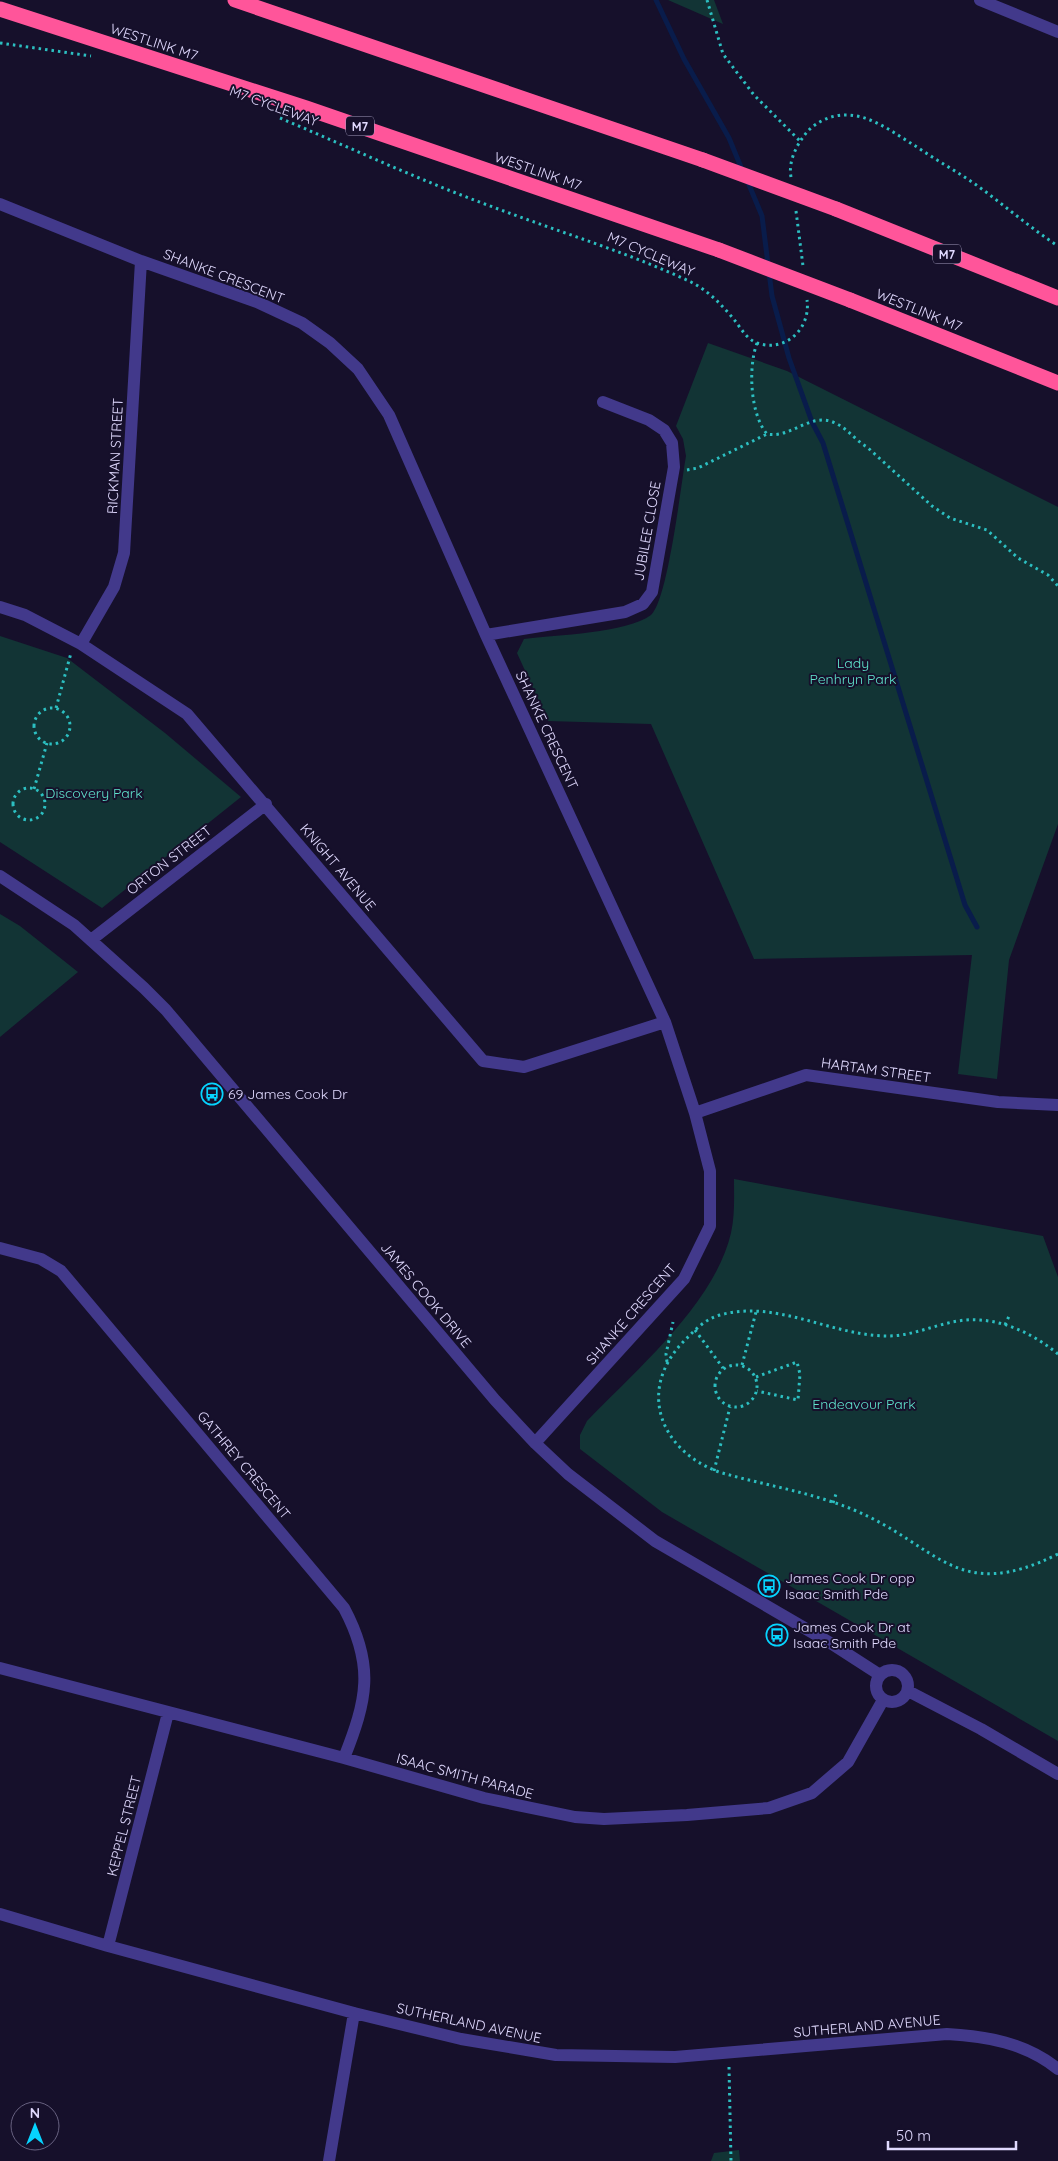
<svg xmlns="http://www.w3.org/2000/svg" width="1058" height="2161" font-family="Quicksand,sans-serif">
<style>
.green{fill:#123435}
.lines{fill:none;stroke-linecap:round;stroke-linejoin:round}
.stream{stroke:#091c4b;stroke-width:5}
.path{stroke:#2cbfc1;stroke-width:3;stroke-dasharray:2.5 4;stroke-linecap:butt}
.minor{stroke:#42398b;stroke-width:12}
.highway{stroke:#ff559a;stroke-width:15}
.highway-bridge{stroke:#ff559a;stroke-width:15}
.labels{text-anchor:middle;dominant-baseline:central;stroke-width:4;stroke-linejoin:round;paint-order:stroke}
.shield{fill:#16102b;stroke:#a49dbf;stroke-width:1}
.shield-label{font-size:12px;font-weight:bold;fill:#e1daff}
.street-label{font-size:14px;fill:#e1daff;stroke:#16102b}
.park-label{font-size:14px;fill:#60e5cd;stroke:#16102b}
.poi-label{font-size:14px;fill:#e1daff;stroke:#16102b;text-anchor:start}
</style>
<rect width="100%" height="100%" fill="#16102b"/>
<path class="green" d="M668,0H714L723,24Z
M708,343L787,371L1058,507V824L1009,960L997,1079L958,1074L972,955L754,959L651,724L548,721L517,653L524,639C556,635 627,633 651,615C668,600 681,484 686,456L683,439L676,426Z
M0,636L67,658L165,733L241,797L102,908L0,842Z
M0,914L20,926L78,972L0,1037Z
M734,1179L1043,1236L1058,1277V1741L662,1512L580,1449V1435L587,1421C636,1370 715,1303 731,1233C735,1215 734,1197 734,1179Z
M739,2150L740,2161H711L714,2153Z"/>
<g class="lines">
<path class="stream" d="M656,0L684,59L729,138L743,172
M747,180L762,216L772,296L789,358L812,422L823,443L965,905L977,927"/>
<path class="path" d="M707,0L723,54L754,95L800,141
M0,43L91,56
M280,118C351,148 421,181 493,207C559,232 627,252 691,282C709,291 724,307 736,322C742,330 747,339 757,343C786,353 811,328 807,300
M791,177C788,161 797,144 807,132C816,122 831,115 844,115C871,114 895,134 917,147C936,160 956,171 975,184C1003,204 1029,227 1058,246
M796,211L803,266
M757,343C748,367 750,414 767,434
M687,470L698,468L767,434C791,439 811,411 835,423C847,428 855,440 867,447L932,506L950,518L987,530L1018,558L1048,575L1058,586
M34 726a18 18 0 1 1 36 0a18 18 0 1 1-36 0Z
M56,708L71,653
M13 804a16 16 0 1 1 32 0a16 16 0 1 1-32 0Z
M34,789L47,743
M1005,1325L1009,1316
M695,1330L723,1368
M1058,1354C1036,1336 1009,1322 980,1320C948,1317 919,1336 888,1336C831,1336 777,1299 720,1315C705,1319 695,1330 684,1341C637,1389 659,1450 719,1472C763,1485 811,1492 854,1510C938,1545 956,1605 1058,1554
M667,1362L666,1354L673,1322
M715 1386a21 21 0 1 1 42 0a21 21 0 1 1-42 0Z
M742,1365L756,1312
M756,1377L797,1362L800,1374L798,1400L757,1391
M714,1471L730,1407
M833,1503L836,1494
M729,2067L731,2161"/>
<path class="minor" d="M980,0L1058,32
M0,204L141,261L257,302L302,323L330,343L358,369L389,415L486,635L665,1022L695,1113L710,1171V1226L684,1279L535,1443
M0,607L25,615L81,644L187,714L483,1061L524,1067L665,1022
M486,635L625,612L643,604L652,592L674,467L672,443L664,430L649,420L603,402
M81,644L114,587L124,553L141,261
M0,876L74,925L144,988L166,1010L495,1400L535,1443L568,1474L655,1541L832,1644L880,1675
M91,940L266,804
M695,1113L806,1075L998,1102L1058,1105
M0,1248L41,1259L61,1271L344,1608C375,1666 367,1700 344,1758
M0,1668L344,1758L484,1798L575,1817L604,1819L687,1815L769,1808L812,1793L848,1762L883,1700
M876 1686a16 16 0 1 1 32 0a16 16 0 1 1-32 0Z
M908,1691L981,1729L1058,1774
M0,1914L108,1946L354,2013L461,2039L556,2055L675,2057L947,2034C987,2036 1025,2043 1058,2069
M108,1946L168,1713
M329,2161L354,2013"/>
<path class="highway" d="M235,0L703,160
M0,9L306,108L719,250
M836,209L1058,298
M850,300L1058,383"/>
<path class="highway-bridge" d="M703,160L836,209
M719,250L850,300"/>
</g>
<defs>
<g id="bus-ring" transform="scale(1.125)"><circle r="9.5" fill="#16102b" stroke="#06d4ff" stroke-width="1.5"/><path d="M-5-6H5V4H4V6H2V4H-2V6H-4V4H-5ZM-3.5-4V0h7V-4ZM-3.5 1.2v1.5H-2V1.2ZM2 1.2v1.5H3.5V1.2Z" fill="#06d4ff"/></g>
</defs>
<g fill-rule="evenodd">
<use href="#bus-ring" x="212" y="1094"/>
<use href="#bus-ring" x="769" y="1586"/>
<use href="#bus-ring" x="777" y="1635"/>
</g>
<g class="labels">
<g class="shield">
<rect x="346" y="116.5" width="28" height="19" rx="4"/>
<rect x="933" y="244.5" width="28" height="19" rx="4"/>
</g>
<g class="shield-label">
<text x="360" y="126">M7</text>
<text x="947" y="254">M7</text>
</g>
<g class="street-label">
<text transform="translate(154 42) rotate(18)">WESTLINK M7</text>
<text transform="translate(274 106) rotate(20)">M7 CYCLEWAY</text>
<text transform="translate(538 171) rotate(19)">WESTLINK M7</text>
<text transform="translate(651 254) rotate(23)">M7 CYCLEWAY</text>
<text transform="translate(224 276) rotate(21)">SHANKE CRESCENT</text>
<text transform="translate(919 310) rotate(22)">WESTLINK M7</text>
<text transform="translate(115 456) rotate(-87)">RICKMAN STREET</text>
<text transform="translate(647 531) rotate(-80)">JUBILEE CLOSE</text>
<text transform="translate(547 730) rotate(65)">SHANKE CRESCENT</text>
<text transform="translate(169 860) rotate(-38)">ORTON STREET</text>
<text transform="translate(338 867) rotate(50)">KNIGHT AVENUE</text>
<text transform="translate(876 1070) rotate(8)">HARTAM STREET</text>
<text transform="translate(426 1295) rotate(50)">JAMES COOK DRIVE</text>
<text transform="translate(631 1314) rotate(-49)">SHANKE CRESCENT</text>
<text transform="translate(244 1465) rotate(50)">GATHREY CRESCENT</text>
<text transform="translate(465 1776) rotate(15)">ISAAC SMITH PARADE</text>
<text transform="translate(124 1826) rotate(-76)">KEPPEL STREET</text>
<text transform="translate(469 2023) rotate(12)">SUTHERLAND AVENUE</text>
<text transform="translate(867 2026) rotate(-5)">SUTHERLAND AVENUE</text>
</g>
<g class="park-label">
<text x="853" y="663">Lady<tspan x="853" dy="16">Penhryn Park</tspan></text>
<text x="94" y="793">Discovery Park</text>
<text x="864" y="1404">Endeavour Park</text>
</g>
<g class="poi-label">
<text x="228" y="1094">69 James Cook Dr</text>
<text x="785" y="1578">James Cook Dr opp<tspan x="785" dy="16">Isaac Smith Pde</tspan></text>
<text x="793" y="1627">James Cook Dr at<tspan x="793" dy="16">Isaac Smith Pde</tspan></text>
</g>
</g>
<g transform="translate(35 2126)"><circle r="24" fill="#16102b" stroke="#676180"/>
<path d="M0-4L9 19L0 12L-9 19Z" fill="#06d4ff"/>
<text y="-8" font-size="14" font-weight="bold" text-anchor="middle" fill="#e1daff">N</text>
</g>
<path d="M888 2141v8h128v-8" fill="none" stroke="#e1daff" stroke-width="2.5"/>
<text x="896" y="2141" font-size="15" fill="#e1daff" stroke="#16102b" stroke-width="4" paint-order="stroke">50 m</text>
</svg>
